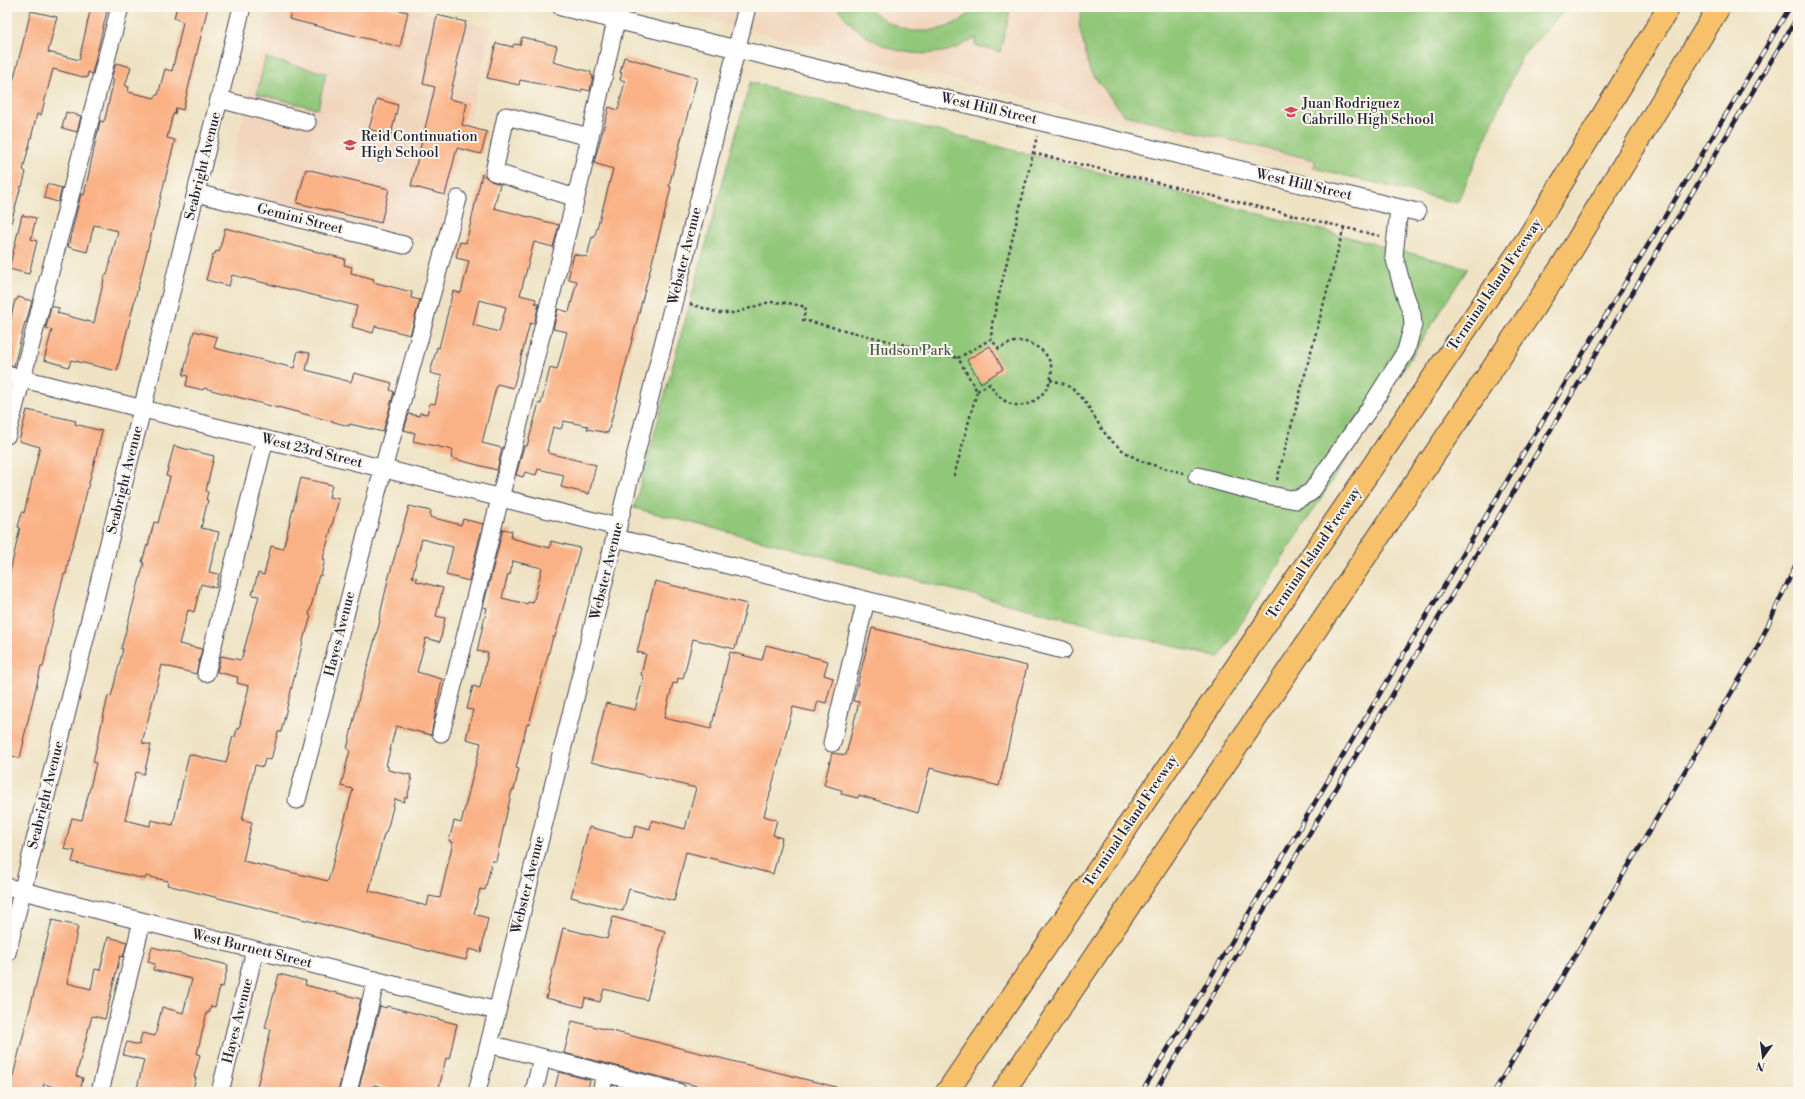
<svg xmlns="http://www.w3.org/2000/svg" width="1805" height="1099" font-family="'Libre Bodoni',serif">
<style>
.built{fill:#f1d5bd}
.green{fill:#91c779;stroke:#5a745a}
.building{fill:#fab185;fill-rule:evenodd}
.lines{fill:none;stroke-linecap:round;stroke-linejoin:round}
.minor-casing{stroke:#413f4f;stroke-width:19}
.highway-casing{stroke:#413f4f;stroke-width:24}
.path{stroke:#413f4f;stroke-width:2.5;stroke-dasharray:3 3;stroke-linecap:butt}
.minor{stroke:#fff;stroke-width:17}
.highway{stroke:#f6c16b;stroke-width:22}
.rail-casing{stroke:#22223b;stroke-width:4.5}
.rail{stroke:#fbf7ec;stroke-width:3;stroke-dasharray:9;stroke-linecap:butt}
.labels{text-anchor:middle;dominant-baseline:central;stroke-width:4;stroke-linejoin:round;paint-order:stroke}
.poi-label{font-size:14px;fill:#22223b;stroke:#fbf7ec;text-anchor:start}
.street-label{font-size:14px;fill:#22223b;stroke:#fbf7ec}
.park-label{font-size:14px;fill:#495c51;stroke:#fbf7ec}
</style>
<rect width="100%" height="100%" fill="#fbf7ec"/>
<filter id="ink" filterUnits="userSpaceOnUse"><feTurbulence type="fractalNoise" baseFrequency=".025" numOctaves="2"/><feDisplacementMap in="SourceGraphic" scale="8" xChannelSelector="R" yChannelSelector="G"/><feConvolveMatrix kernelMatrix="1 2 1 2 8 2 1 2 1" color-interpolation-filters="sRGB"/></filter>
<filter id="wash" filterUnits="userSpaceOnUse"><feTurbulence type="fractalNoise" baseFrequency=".012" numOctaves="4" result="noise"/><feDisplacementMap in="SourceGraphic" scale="16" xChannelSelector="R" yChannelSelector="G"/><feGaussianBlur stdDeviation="0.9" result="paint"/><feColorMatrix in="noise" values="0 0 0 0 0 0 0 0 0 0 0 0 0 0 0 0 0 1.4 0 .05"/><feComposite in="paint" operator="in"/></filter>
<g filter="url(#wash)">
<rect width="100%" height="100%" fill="#eee2c3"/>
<path class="built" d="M270,7H407L492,28L438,242L225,192Z
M654,7H1568L1522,56L1457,203Z"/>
<path class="green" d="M837,7H867L884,20L898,27L911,31H928L944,28L960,21L977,7H1011L1000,52L975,45L976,38C969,41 962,46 954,49C910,63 863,45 837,7Z
M1083,7H1568L1522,56L1457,203L1314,168L1315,160L1124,115L1090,71L1079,25Z
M265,58L326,73L318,109L257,94Z
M750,82L1468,268L1219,658L634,508Z"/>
<g id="blocks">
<path class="building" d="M91,7H108L92,74L88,72L87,78L53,69L41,115L37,114L23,170L26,172L22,187L21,186L11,223H7V105L31,11L57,17L48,52L79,60Z
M177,7H208L183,110L176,108L175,114H173L167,138L175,140L117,371L71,360L69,367L44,360L52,330L46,328L51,306L59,308L57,313L94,323L105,275H107L118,231L94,225L87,252L68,247L81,194L84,195L85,191L100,121L103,122L105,119L114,79H111L116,63L131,67L125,86L129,87L128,92L155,98L156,95H158L165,69L172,71L177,50L183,22L174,18Z
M292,7H385L408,12L400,47L289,19Z
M437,15L466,22L456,62L458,63L449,99L467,103L462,125L487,132L481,154L457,148L445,195L411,186L435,87L423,84Z
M522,37L557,46L553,62L591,72V75L593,76L590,91L582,89L581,92L520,80L519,85L487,78L496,43L513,47L514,44L520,45Z
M624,57L697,78L669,186L671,187L666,208L608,433L587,429L588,426L564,421L561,429L553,427L547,451H549L548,453L596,465L589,494L561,487L564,475L538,469L536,475L525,472L523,477L516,475L524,446H527L539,403L541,404L550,368L557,370L567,332L553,329L558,309L569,312L577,281L568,279L574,254L587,257L592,237L594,238L605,200L613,169L594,163L609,107L618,110L625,81L620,80L622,73H620Z
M377,99L398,105L391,135L369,129Z
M66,112L81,116L77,132L62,128Z
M306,169L389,189L381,223L297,203Z
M482,174L491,181L500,184L494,208L559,225L553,247L534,242L520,295L536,299L535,303L539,304L534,324L530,323L513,388L497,384L482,443L502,448L497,470L451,458L453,450L413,441L415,433L404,430L409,414L419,416L420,413L427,414L430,403L435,404L442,376L430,373L437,347L439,348L453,291L461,293L469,261L456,258L460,242L466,243ZM479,300L506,307L499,332L473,325Z
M47,184L62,188L58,202L44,198Z
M22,215L36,218L31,239L37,241L29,274L9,269Z
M225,228L345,259L344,265L352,267L351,273L374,279L373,282L412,292L411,298L420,300L410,335L375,326L373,333L352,327L357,306L349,304L232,275L229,286L206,280L213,254H215L216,251L219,252Z
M18,297L32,301L26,323L25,322L14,366L7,365V325H9L15,300H17Z
M194,331L217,337L214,348L294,368L298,351L310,353L306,370L351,382L354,373L392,383L390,390L394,392L383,432L350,424L349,426L278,407V408L204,388L203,390L186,386L188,376L183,375Z
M990,346L1003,369L981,383L967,360Z
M27,410L76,421L75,424L102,431L79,523L69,557L66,574H64L54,614L43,667H41L23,741H24L20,758L7,755V572H10L20,528L18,527L22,512L24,513L40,447L19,441Z
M174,446L214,456L206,491L208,492L206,500H208L201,528L219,532L209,572L219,574L216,588L201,584L194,612L188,610L179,644L202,649L196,674L162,665L142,743L151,745L144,774L136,772L125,820L150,826L151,820L173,825L189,754L226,763L233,736L235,737L237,728L239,729L249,686L237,683L238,677L217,672L221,656L241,660L259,596L252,595L258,573L264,575L271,546L283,549L301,478L332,485L329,497L339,499L323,559H325L321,576L319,575L309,615L311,616L306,633H305L281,732H278L271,760L265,759L263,767L255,765L242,820L252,822L243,861L328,881L353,789L341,786L350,750L347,749L359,697L380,621L379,620L388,580L409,506L431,511L430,517L461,525L463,519L483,524L469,581L446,575L453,547L422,539L412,577L417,578L416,581L443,588L436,616L445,618L440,642L426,638L417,672L442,679L431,735L396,726L386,766H388V770L411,775L410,779H412L407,798L405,797L404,802L395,799L388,827L385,834H384L369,891L427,906L429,896L440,898L453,842L449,841L454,821L461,823L481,743L466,739L473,710L467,709L473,686L480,688L488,653L477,651L487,608L483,607L503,529L512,531L511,538L550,548L551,541L580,548L555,637H553L529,724H527L516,768L519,769L514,790H512L496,861H492L485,890L480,889L474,914L488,918L481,952L469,949L466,960L448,956L167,885L168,881L146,876L145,879L72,862L75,851L64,849L72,818L82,820L96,763L93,762L108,696L111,697L123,649H121L144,563L142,562L147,545L148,546L154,522L158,523L170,477L166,476ZM513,561L542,568L533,603L528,602L527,604L502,598L508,574L510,575Z
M655,581L747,604L735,649L693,639L683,679L678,678L677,684L673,683L664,718L711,729L730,652L762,660L766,645L828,661L824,675L833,678L826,703L818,701L815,712L793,707L764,816L777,820L773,835L782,838L773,874L686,852L674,901L629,889L623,911L571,897L589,827L632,838L636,825L650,829L652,820L685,829L696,788L591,762L606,703L635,710L644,676L641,675L646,654L637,652Z
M872,628L1027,666L999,786L930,768L918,813L859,795L858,798L841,794L842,790L824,785L832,753L846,755L859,702L853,701Z
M613,917L665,931L647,1000L604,989L600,1002L585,998L583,1007L546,998L563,928L607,939Z
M52,920L78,926L67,983L91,989L95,969L100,970L108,937L127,942L123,957L120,956L105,1019L92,1016L76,1076L83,1078L80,1092L68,1088L67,1091L44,1084L42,1092H9Z
M152,947L228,965L223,987L220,986L215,1007L211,1006L209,1013L207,1012L197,1054L200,1055L194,1077L196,1078L192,1092H136L144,1060L123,1055L127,1042L139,1045L142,1033L155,1036L162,1007L183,1013L192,979L153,970L155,964L148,962Z
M279,974L306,981L305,985L361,999L338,1092H277L257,1087L271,1029L265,1028Z
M380,1006L386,1008L387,1006L457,1024L449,1059L446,1058L438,1092H403L374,1085L372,1092H358Z
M572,1021L836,1087L835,1092H721L564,1053Z
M559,1072L590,1080L587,1092H554Z"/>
</g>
</g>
<g filter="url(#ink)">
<use href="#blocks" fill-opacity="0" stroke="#413f4f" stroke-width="1"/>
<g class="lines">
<g class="minor-casing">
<path id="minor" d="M561,7L1417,212
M219,99L307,122
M196,193L404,245
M576,198L494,172L506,116L590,137
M7,375L618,527
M7,435L120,7
M1198,476L1260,493L1296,500L1311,492L1371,406L1406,351L1413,325L1412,314L1403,289L1394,256L1399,208
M615,538L704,559L1063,650
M206,673L265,439
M441,733L580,181L619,7
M832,743L866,600
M297,800L383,469L458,199
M7,887L497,1011
M7,953L242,7
M489,1044L678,1092
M100,1092L142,921
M220,1092L255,950
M348,1092L376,980
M477,1092L747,7
M534,1092L542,1058
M601,1092L605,1074"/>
</g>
<g class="highway-casing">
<path id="highway" d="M947,1092L1528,238L1669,7
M1003,1092L1562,266L1719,7"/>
</g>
<path class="path" d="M1033,153L1380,236
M690,304L719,313H735L769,302L788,303L806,307L803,320L958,358
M1050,380C1090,387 1090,422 1114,443C1136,463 1156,466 1184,473
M977,391L990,384C1022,441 1082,368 1033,345C1020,338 1010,342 999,349L991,339
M954,476L977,391L958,358L991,339L992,324L1037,136
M1277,480L1344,227"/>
<use href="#minor" class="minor"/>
<use href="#highway" class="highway"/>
<g class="rail-casing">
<path id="rail" d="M1142,1092L1790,7
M1155,1092L1798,16
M1494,1092L1755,653L1798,560"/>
</g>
<use href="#rail" class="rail"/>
</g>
</g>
<defs>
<g id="school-bare" transform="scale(1.08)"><path d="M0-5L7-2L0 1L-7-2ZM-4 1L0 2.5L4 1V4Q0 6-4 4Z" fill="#d1495b" stroke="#fbf7ec" stroke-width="2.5" paint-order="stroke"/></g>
</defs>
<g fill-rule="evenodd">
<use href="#school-bare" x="1291" y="112"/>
<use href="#school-bare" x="350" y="145"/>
</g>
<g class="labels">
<g class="poi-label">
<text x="1302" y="104">Juan Rodriguez<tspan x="1302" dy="16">Cabrillo High School</tspan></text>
<text x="361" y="137">Reid Continuation<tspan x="361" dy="16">High School</tspan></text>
</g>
<g class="street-label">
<text transform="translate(989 109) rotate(13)">West Hill Street</text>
<text transform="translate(203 166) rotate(-76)">Seabright Avenue</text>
<text transform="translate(1304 185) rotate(13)">West Hill Street</text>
<text transform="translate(300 219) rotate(14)">Gemini Street</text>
<text transform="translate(685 256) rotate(-76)">Webster Avenue</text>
<text transform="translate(1495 285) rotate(-56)">Terminal Island Freeway</text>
<text transform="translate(312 451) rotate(14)">West 23rd Street</text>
<text transform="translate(125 480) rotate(-76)">Seabright Avenue</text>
<text transform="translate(1314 553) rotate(-56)">Terminal Island Freeway</text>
<text transform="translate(607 571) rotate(-76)">Webster Avenue</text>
<text transform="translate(340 634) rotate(-76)">Hayes Avenue</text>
<text transform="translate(46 795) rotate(-76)">Seabright Avenue</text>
<text transform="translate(1131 821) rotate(-56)">Terminal Island Freeway</text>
<text transform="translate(528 885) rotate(-76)">Webster Avenue</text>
<text transform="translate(252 949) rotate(14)">West Burnett Street</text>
<text transform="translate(238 1021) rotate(-76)">Hayes Avenue</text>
</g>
<g class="park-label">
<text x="910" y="351">Hudson Park</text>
</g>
</g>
<rect width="1805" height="1099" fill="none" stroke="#fbf7ec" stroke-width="24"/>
<g transform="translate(1763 1057) rotate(194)" stroke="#fbf7ec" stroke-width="3" paint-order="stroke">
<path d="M0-3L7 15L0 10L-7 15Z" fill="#22223b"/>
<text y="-6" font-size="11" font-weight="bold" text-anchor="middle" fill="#22223b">N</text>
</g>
</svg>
